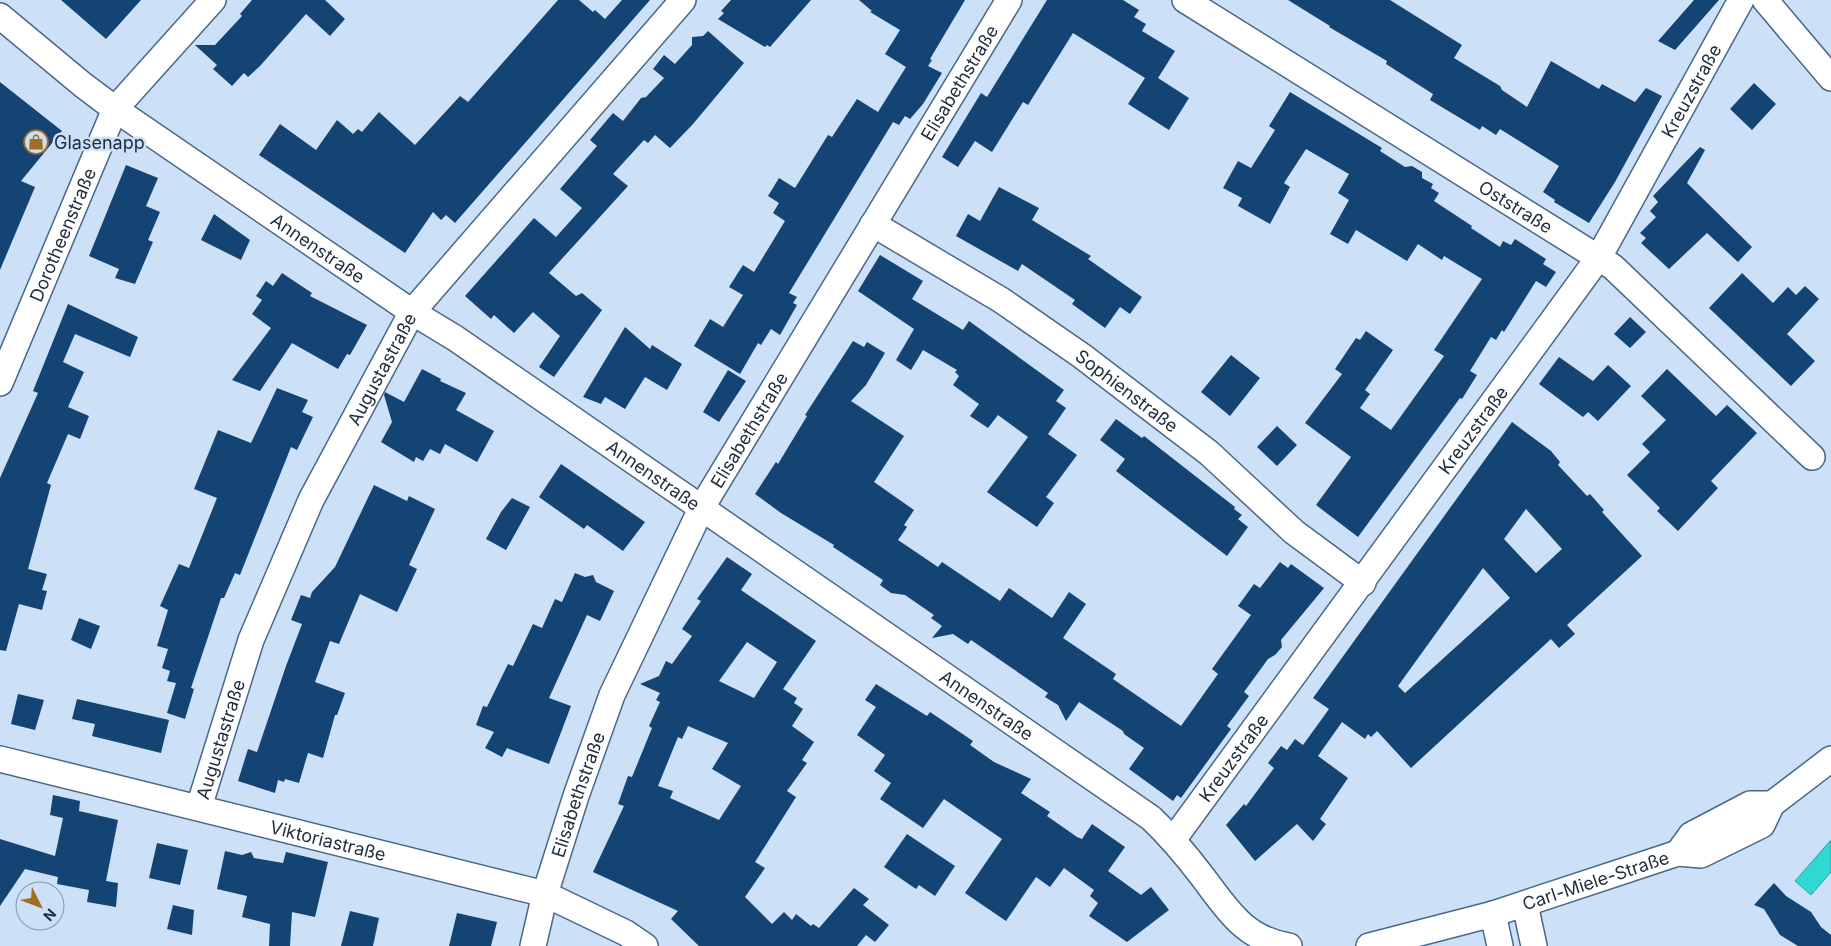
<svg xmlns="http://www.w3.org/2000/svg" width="1831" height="946" font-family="Inter,sans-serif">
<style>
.water{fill:#2fd8d3;stroke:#2aa4a5}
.building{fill:#134474;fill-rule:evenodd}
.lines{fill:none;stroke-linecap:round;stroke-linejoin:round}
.minor-casing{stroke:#4a688a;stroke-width:28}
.minor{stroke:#fff;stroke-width:25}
.labels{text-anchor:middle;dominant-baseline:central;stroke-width:5;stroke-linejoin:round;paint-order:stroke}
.street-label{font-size:18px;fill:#1f2c3b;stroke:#cce0f8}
.poi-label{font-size:18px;fill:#1f2c3b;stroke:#cce0f8;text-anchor:start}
</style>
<rect width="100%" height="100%" fill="#cce0f8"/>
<path class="water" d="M1831,840V872L1811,895L1795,881Z"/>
<path class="building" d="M61,0H141L106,39Z
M252,0H325L345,19L330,36L306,14L260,66L248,77L244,73L232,86L213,69L217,65L195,45H215L242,16L240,14Z
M558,0H579L593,12L595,10L605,19L622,0H650L455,223L446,215L441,220L433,212L405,253L259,155L280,124L316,150L337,120L353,134L358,129L362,132L379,112L415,145L460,96L468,102Z
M731,0H811L770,47L767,45L765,47L718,19L724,13L721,11Z
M859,0H965L930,59L932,60L928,66L942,73L923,104L910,119L905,116L899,125L893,122L789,293L797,297L793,303L797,305L780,335L771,329L761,345L758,343L740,374L694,346L710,319L723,327L743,295L729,287L743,265L754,272L785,221L773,213L779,203L768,196L779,178L795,188L828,135L832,137L857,99L878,112L906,67L885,54L900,30L870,12L872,11Z
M1047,0H1123L1139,10L1134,17L1146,24L1142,31L1175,51L1158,78L1189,98L1169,130L1128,104L1145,78L1073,33L1028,105L1023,102L992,152L975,141L958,167L942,157L981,93L987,97Z
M1288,0H1390L1462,45L1454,58L1500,86L1502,90L1527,107L1551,61L1599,89L1602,84L1635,102L1646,88L1662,96L1615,182L1589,223L1554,202L1555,200L1543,192L1559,166L1500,129L1496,135L1482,126L1480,130L1430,100L1433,94L1386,64L1387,61L1329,27L1330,26Z
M1694,0H1719L1675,50L1658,41Z
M708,31L744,63L693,124L670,148L655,135L648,143L644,140L613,174L628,186L549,273L576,296L582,293L602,310L554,377L539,367L560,336L533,312L514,333L494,315L491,319L465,296L534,218L556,237L582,208L560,189L597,146L590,140L613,113L623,121L641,98L646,97L664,78L653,69L664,55L675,64L692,45V37L703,36Z
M0,82L62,131L21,181L35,187L0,270Z
M1754,83L1776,104L1752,130L1730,109Z
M1290,92L1382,148L1380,151L1405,167L1412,166L1422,172V178L1433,184L1431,188L1439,193L1434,201L1472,226L1471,228L1500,247L1503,241L1511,245L1515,239L1546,259L1543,264L1556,272L1546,287L1536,281L1504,332L1502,330L1496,340L1491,337L1470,371L1477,375L1462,399L1460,398L1358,537L1316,505L1351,457L1305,423L1342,374L1335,369L1356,338L1360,340L1366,331L1393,350L1365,390L1370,394L1360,408L1391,430L1444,356L1434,350L1482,279L1444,256L1442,260L1418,244L1407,261L1356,230L1348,244L1330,234L1349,200L1338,193L1349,174L1306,149L1284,183L1290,187L1270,224L1238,206L1242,198L1223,188L1238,161L1251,168L1275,130L1269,126Z
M1700,147L1705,150L1687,183L1752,247L1738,262L1707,233L1669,269L1641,243L1646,238L1640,233L1656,217L1650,211L1658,202L1653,196Z
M126,165L158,178L146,206L160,212L148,240L153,242L135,284L115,278L119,269L89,256Z
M999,187L1039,208L1032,220L1091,256L1088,259L1142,297L1130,314L1120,307L1105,328L1072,304L1075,300L1022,264L1018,271L956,236L968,214L980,221Z
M214,214L250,240L241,260L201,240Z
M880,255L923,281L912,299L963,330L969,321L1064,390L1056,401L1066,408L1048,434L1077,455L1046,497L1054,503L1037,527L987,492L1028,437L998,415L988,428L970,416L979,404L953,385L959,376L955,372L957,370L923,350L911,370L896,360L914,329L858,291Z
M282,273L312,293L310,296L367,325L350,355L347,354L338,369L292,343L260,391L232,380L271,328L252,314L262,300L256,296L266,281L273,286Z
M1742,273L1773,303L1788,287L1796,295L1805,286L1819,299L1787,334L1815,361L1791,386L1709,308Z
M68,304L138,337L130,357L75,334L63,362L84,372L68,407L89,416L80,439L68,434L47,483L51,485L28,569L47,574L42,590L47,591L42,610L19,604L6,651L0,650V478L38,393L33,391Z
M1630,317L1646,332L1630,348L1614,334Z
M625,327L650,349L652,345L682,364L667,390L645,377L625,409L605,397L601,404L583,397Z
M853,341L864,347L867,342L885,353L866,385L851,401L904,436L874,482L914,510L904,525L907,527L898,540L938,567L942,562L1000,601L1009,588L1052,618L1069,592L1086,604L1063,638L1116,674L1113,679L1181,726L1218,674L1212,669L1251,615L1238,606L1254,584L1260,588L1280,562L1288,568L1291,564L1324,588L1281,640L1282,647L1275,655L1268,659L1244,692L1249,696L1227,726L1231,729L1181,798L1177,795L1173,801L1129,769L1144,748L1124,734L1123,731L1079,702L1066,721L1058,705L1045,697L1048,693L971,640L968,644L953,634L932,638L942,626L931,618L934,615L905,595L891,593L880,585L883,580L833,547L834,545L781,513L755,494L776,462L778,464L807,416L805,415Z
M1231,355L1260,378L1230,416L1201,392Z
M1559,357L1593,381L1608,365L1631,386L1598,421L1588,412L1583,417L1539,384Z
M422,369L441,379L440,381L466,393L456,410L494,431L477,462L445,444L440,454L430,449L423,461L416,457L414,462L381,442L392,422L384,395L385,392L404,402Z
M1667,369L1716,416L1727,405L1757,433L1711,481L1718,488L1678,531L1657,511L1660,508L1627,475L1650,452L1642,444L1666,420L1641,396Z
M728,370L746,381L719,422L703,412Z
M277,388L308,400L302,412L313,417L297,450L291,447L240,575L235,573L224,598H221L191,688L194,689L185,719L167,713L176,683L167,681L170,671L162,668L168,649L157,646L168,610L160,606L179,564L189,568L217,498L194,489L218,430L251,443Z
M1116,419L1142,438L1144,436L1235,507L1234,509L1242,515L1238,519L1248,527L1227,556L1116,471L1125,459L1100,440Z
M1512,422L1551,451L1560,462L1558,465L1587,496L1590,494L1604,510L1602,512L1642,556L1567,625L1575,634L1559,648L1551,639L1411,768L1377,731L1371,737L1368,734L1365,739L1342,722L1318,756L1348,778L1320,819L1326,824L1313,841L1297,824L1255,861L1226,825L1244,804L1246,806L1274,768L1268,763L1281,746L1287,750L1295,739L1303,745L1329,709L1313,698ZM1526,509L1562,549L1536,573L1504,539ZM1483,568L1510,598L1405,693L1398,686Z
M1277,426L1297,445L1277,466L1257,447Z
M561,464L645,522L623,551L587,525L584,529L539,497Z
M374,485L407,501L409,496L435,509L409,565L417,569L397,612L360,594L339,644L330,641L315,682L345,693L337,715H335L323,758L308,753L299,783L285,779L284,782L278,780L275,793L238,781L248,749L257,752L286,666L302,624L291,620L301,595L310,598L312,592L335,567Z
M512,498L530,507L506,550L486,539L501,512Z
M727,557L752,574L741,590L816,641L783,689L797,698L794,703L803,709L792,726L814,742L802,760L807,763L787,791L796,797L755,862L765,868L745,897L772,924L784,912L792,920L796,914L811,926L813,924L819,928L854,888L869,899L863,905L889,925L875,942L866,935L857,946H699L671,919L678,911L593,872L624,806L618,804L628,776L632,777L652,728L649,726L660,702L656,700L660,693L640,684L659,676L666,661L672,664L692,636L682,629L701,601L697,599ZM747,642L777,662L754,698L719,681ZM688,726L728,743L712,769L741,786L719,820L670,798L673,791L658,786L678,737L682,739Z
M575,573L585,577L593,575L596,582L614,591L600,621L587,615L549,698L571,706L549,764L507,748L502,757L485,748L494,732L476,725L483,706L487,707L508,664L513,666L533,624L542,628L555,599L562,602Z
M79,618L100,626L91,649L71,640Z
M876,684L927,716L930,712L973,741L970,745L994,762L1031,779L1021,793L1050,812L1047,816L1077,837L1082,839L1092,824L1125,847L1108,871L1141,895L1151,887L1169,910L1127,942L1089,916L1098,903L1090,896L1094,890L1064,868L1050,887L1036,877L1006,921L965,893L1002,839L944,799L923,828L880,799L891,783L874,771L885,755L857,735L876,707L865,700Z
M18,694L44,700L35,730L11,724Z
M77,699L169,720L161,753L92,736L95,724L72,719Z
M53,795L80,801L79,811L118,820L106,881L118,883L116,907L87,902L89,890L57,884L58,877L25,869L0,906V839L55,856L63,818L50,815Z
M907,834L955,866L935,896L919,885L916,889L884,867Z
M157,843L188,850L180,885L149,878Z
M225,851L242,855L251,852L254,858L283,863L286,852L328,862L315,917L292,912L290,946H269L270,924L242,917L247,896L217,889Z
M1774,883L1786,896L1811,912L1821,927L1831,935V946H1798L1780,935L1764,909L1754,905Z
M173,905L194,910L192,935L167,929Z
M350,911L379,918L373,946H341Z
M457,913L497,922L491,946H449Z"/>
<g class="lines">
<g class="minor-casing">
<g id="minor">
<path id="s1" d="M1185,0L1613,267L1812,457"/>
<path d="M1765,0L1831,78"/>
<path id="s2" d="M0,16L83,85L115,109L412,312L455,338L1151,818C1170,836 1186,855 1202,876C1227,909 1244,939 1289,946"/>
<path id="s3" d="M873,224L1001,300L1082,356L1209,453L1294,532L1363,583"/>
<path id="s4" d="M0,383L115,109L213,0"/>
<path id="s5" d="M0,759L545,894L626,933L645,946"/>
<path id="s6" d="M199,807L251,640L311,500L412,312L683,0"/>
<path id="s7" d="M1173,840L1599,257L1741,0"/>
<path d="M1678,853L1691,835L1750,804H1772"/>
<path d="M1525,904L1534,946"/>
<path d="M1493,914L1500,946"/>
<path id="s8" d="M533,946L545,894L576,796L612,695L702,507L1009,0"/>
<path id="s9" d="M1369,946L1493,914L1678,853L1701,855L1762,825L1772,804L1831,759"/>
</g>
</g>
<use href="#minor" class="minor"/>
</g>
<defs>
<g id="shop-ring" transform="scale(1.25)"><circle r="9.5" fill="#cce0f8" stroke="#a06d23" stroke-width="1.5"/><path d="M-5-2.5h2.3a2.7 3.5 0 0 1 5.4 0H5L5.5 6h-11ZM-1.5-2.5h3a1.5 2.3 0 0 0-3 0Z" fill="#a06d23"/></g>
</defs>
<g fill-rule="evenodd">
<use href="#shop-ring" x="36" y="142"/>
</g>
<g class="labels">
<g class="street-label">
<text stroke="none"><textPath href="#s8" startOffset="968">Elisabethstraße</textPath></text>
<text stroke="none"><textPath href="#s7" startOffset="912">Kreuzstraße</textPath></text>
<text stroke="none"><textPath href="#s1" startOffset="390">Oststraße</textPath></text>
<text stroke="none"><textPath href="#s4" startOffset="161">Dorotheenstraße</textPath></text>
<text stroke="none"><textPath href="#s2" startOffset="394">Annenstraße</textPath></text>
<text stroke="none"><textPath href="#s6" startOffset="476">Augustastraße</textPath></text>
<text stroke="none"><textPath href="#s3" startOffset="304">Sophienstraße</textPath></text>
<text stroke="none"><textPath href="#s8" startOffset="562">Elisabethstraße</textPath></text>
<text stroke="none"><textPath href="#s7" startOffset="508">Kreuzstraße</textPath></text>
<text stroke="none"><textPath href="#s2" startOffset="799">Annenstraße</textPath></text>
<text stroke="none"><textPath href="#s2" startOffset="1204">Annenstraße</textPath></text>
<text stroke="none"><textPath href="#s6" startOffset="71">Augustastraße</textPath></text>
<text stroke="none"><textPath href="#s7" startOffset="102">Kreuzstraße</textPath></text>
<text stroke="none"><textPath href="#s8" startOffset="158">Elisabethstraße</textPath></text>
<text stroke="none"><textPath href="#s5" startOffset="338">Viktoriastraße</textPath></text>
<text stroke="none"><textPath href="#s9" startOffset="236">Carl-Miele-Straße</textPath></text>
</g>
<g class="poi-label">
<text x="54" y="142">Glasenapp</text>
</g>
</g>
<g transform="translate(40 906) rotate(132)"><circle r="24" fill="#cce0f8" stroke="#8798ac"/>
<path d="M0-4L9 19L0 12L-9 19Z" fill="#a06d23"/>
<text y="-8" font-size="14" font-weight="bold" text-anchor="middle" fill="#1f2c3b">N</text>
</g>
</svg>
